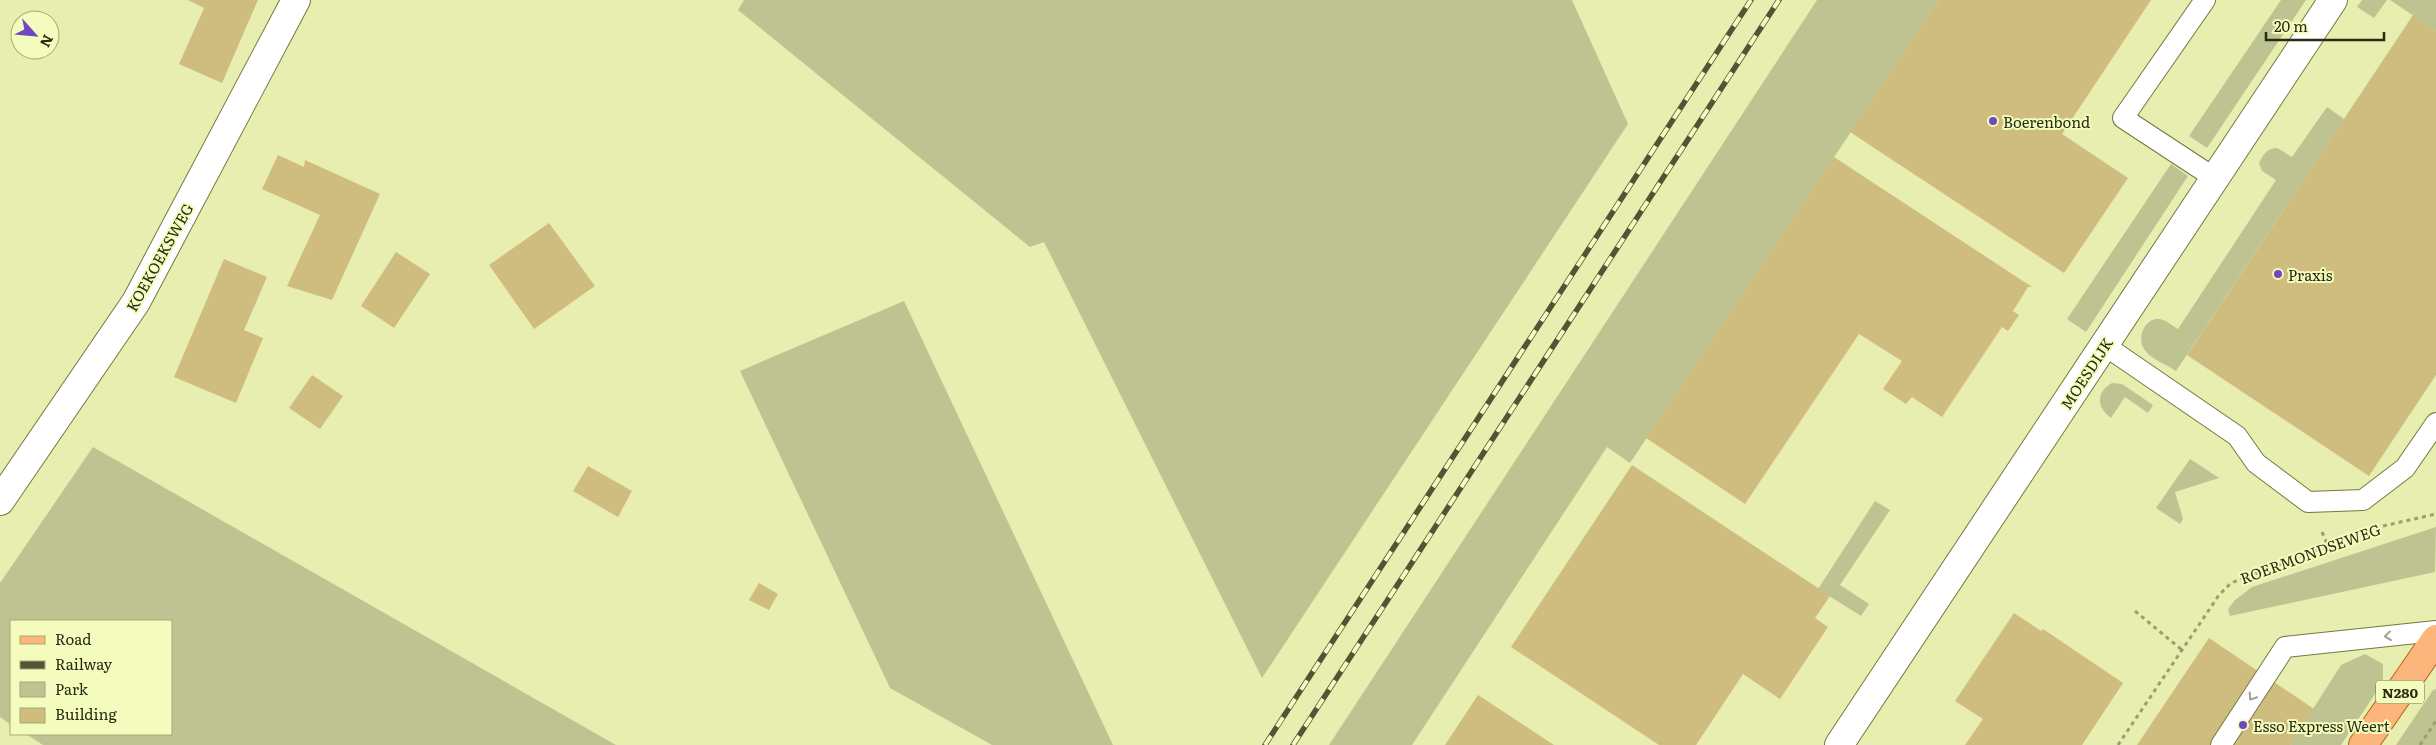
<svg xmlns="http://www.w3.org/2000/svg" width="2436" height="745" font-family="Literata,serif">
<style>
.green{fill:#bdc491}
.building{fill:#cfbd7f}
.lines{fill:none;stroke-linecap:round;stroke-linejoin:round}
.service-casing{stroke:#73793f;stroke-width:22}
.minor-casing{stroke:#73793f;stroke-width:30}
.primary-casing{stroke:#b1651d;stroke-width:30}
.path{stroke:#999f70;stroke-width:3;stroke-dasharray:4 4;stroke-linecap:butt}
.service{stroke:#fff;stroke-width:20}
.minor{stroke:#fff;stroke-width:28}
.primary{stroke:#fcb57a;stroke-width:28}
.rail-casing{stroke:#515534;stroke-width:5.5}
.rail{stroke:#f4fcbd;stroke-width:4;stroke-dasharray:11;stroke-linecap:butt}
.oneway{stroke:#9fa095}
.poi-dot{fill:#6e48c1;stroke:#f4fcbd;stroke-width:2}
.labels{text-anchor:middle;dominant-baseline:central;stroke-width:4;stroke-linejoin:round;paint-order:stroke}
.shield{fill:#f4fcbd;stroke:#666a46;stroke-width:1}
.shield-label{font-size:14px;font-weight:bold;fill:#292c13}
.poi-label{font-size:15px;fill:#292c13;stroke:#f4fcbd;text-anchor:start}
.street-label{font-size:15px;fill:#292c13;stroke:#f4fcbd}
</style>
<rect width="100%" height="100%" fill="#e7eeb0"/>
<path class="green" d="M744,0H1572L1628,124L1262,678L1044,242L1030,247L738,10Z
M1817,0H1939L1630,463L1607,447L1412,745H1329Z
M2281,0H2306L2207,148L2189,136Z
M2362,0H2387L2374,18L2357,7Z
M2390,0H2436V31Z
M2327,107L2344,119L2176,371C2167,365 2149,358 2144,349C2137,338 2144,319 2158,319C2166,319 2172,326 2178,329L2276,180L2262,171L2259,163C2264,154 2266,149 2277,148L2292,157Z
M2171,164L2188,176L2086,332L2067,319Z
M904,301L1113,745H992L890,688L740,371Z
M2112,383L2122,384L2153,405L2148,413L2125,397L2111,418C2096,407 2096,392 2112,383Z
M93,447L616,745H43L26,734H171V621H11V725L0,717V583Z
M2190,459L2219,478L2175,492L2183,519L2180,524L2156,508Z
M1875,501L1890,510L1840,585L1869,604L1861,616L1818,589Z
M2436,527L2435,572L2230,616L2228,609L2235,600L2252,587Z
M2365,654L2383,664V682L2341,745H2290L2341,665Z
M2436,689V745H2396L2433,690Z"/>
<path class="building" d="M188,0H258L222,83L179,64L204,8Z
M1939,0H2151L2062,134L2128,178L2064,273L1850,132Z
M2413,15L2436,31V375L2369,476L2187,355Z
M278,155L304,167L305,160L380,194L332,300L287,286L320,215L262,189Z
M1834,157L2032,287H2028L2013,311L2019,315L2008,331L2002,327L1942,417L1912,397L1906,404L1883,389L1902,361L1859,334L1745,504L1646,438Z
M549,223L595,286L534,329L489,265Z
M396,252L430,274L394,328L361,306Z
M224,259L267,277L244,330L263,338L236,403L174,377Z
M312,375L343,396L320,429L289,408Z
M1632,465L1830,596L1815,618L1828,627L1780,699L1743,674L1696,745H1659L1511,647Z
M588,466L632,491L618,517L573,491Z
M759,583L778,594L769,610L749,600Z
M2014,613L2041,631L2043,629L2123,683L2082,745H1965L1983,719L1955,701Z
M2209,638L2314,709L2290,745H2137Z
M1478,695L1554,745H1445Z"/>
<g class="lines">
<g class="service-casing">
<path id="service" d="M2205,0L2123,118L2216,179
M2104,345L2237,436L2256,463L2308,502L2363,500L2405,468L2436,423
M2221,745L2285,647L2436,631"/>
</g>
<g class="minor-casing">
<path id="minor" d="M0,501L136,302L296,0
M1839,745L2333,0"/>
</g>
<g class="primary-casing">
<path id="primary" d="M2363,745L2436,639"/>
</g>
<path class="path" d="M2383,526L2436,514
M2322,532L2328,546
M2135,611L2182,650
M2118,745L2219,595L2231,583L2365,532
M2420,745L2436,721"/>
<use href="#service" class="service"/>
<use href="#minor" class="minor"/>
<use href="#primary" class="primary"/>
<g class="rail-casing">
<path id="rail" d="M1265,745L1751,0
M1293,745L1779,0"/>
</g>
<use href="#rail" class="rail"/>
</g>
<defs><path id="oneway-chevron" d="M-2-3.5L2.5 0L-2 3.5" fill="none" stroke-width="1.6" stroke-linecap="round" stroke-linejoin="round" transform="scale(1.25)"/></defs>
<g class="oneway">
<use href="#oneway-chevron" transform="translate(2388 636) rotate(174)"/>
<use href="#oneway-chevron" transform="translate(2252 697) rotate(123)"/>
</g>
<g class="poi-dot">
<circle cx="1993" cy="121" r="5"/>
<circle cx="2278" cy="274" r="5"/>
<circle cx="2243" cy="725" r="5"/>
</g>
<g class="labels">
<rect class="shield" x="2376" y="680.5" width="48" height="23" rx="4"/>
<g class="shield-label">
<text x="2400" y="692">N280</text>
</g>
<g class="poi-label">
<text x="2003" y="121">Boerenbond</text>
<text x="2288" y="274">Praxis</text>
<text x="2253" y="725">Esso Express Weert</text>
</g>
<g class="street-label">
<text transform="translate(159 257) rotate(-61)">KOEKOEKSWEG</text>
<text transform="translate(2086 373) rotate(-57)">MOESDIJK</text>
<text transform="translate(2310 553) rotate(-20)">ROERMONDSEWEG</text>
</g>
</g>
<rect x="10" y="620" width="162" height="115" fill="#f4fcbd" stroke="#a3a979"/>
<rect x="20" y="636" width="25" height="8" fill="#fcb57a" stroke="#a3a979"/>
<text x="55" y="645" font-size="15" fill="#292c13">Road</text>
<rect x="20" y="661" width="25" height="8" fill="#515534" stroke="#a3a979"/>
<text x="55" y="670" font-size="15" fill="#292c13">Railway</text>
<rect x="20" y="682" width="25" height="15" fill="#bdc491" stroke="#a3a979"/>
<text x="55" y="695" font-size="15" fill="#292c13">Park</text>
<rect x="20" y="708" width="25" height="15" fill="#cfbd7f" stroke="#a3a979"/>
<text x="55" y="720" font-size="15" fill="#292c13">Building</text>
<g transform="translate(35 35) rotate(117)"><circle r="24" fill="#f4fcbd" stroke="#a3a979"/>
<path d="M0-4L9 19L0 12L-9 19Z" fill="#6e48c1"/>
<text y="-8" font-size="14" font-weight="bold" text-anchor="middle" fill="#292c13">N</text>
</g>
<path d="M2266 32v8h118v-8" fill="none" stroke="#292c13" stroke-width="2.5"/>
<text x="2274" y="32" font-size="15" fill="#292c13" stroke="#f4fcbd" stroke-width="4" paint-order="stroke">20 m</text>
</svg>
